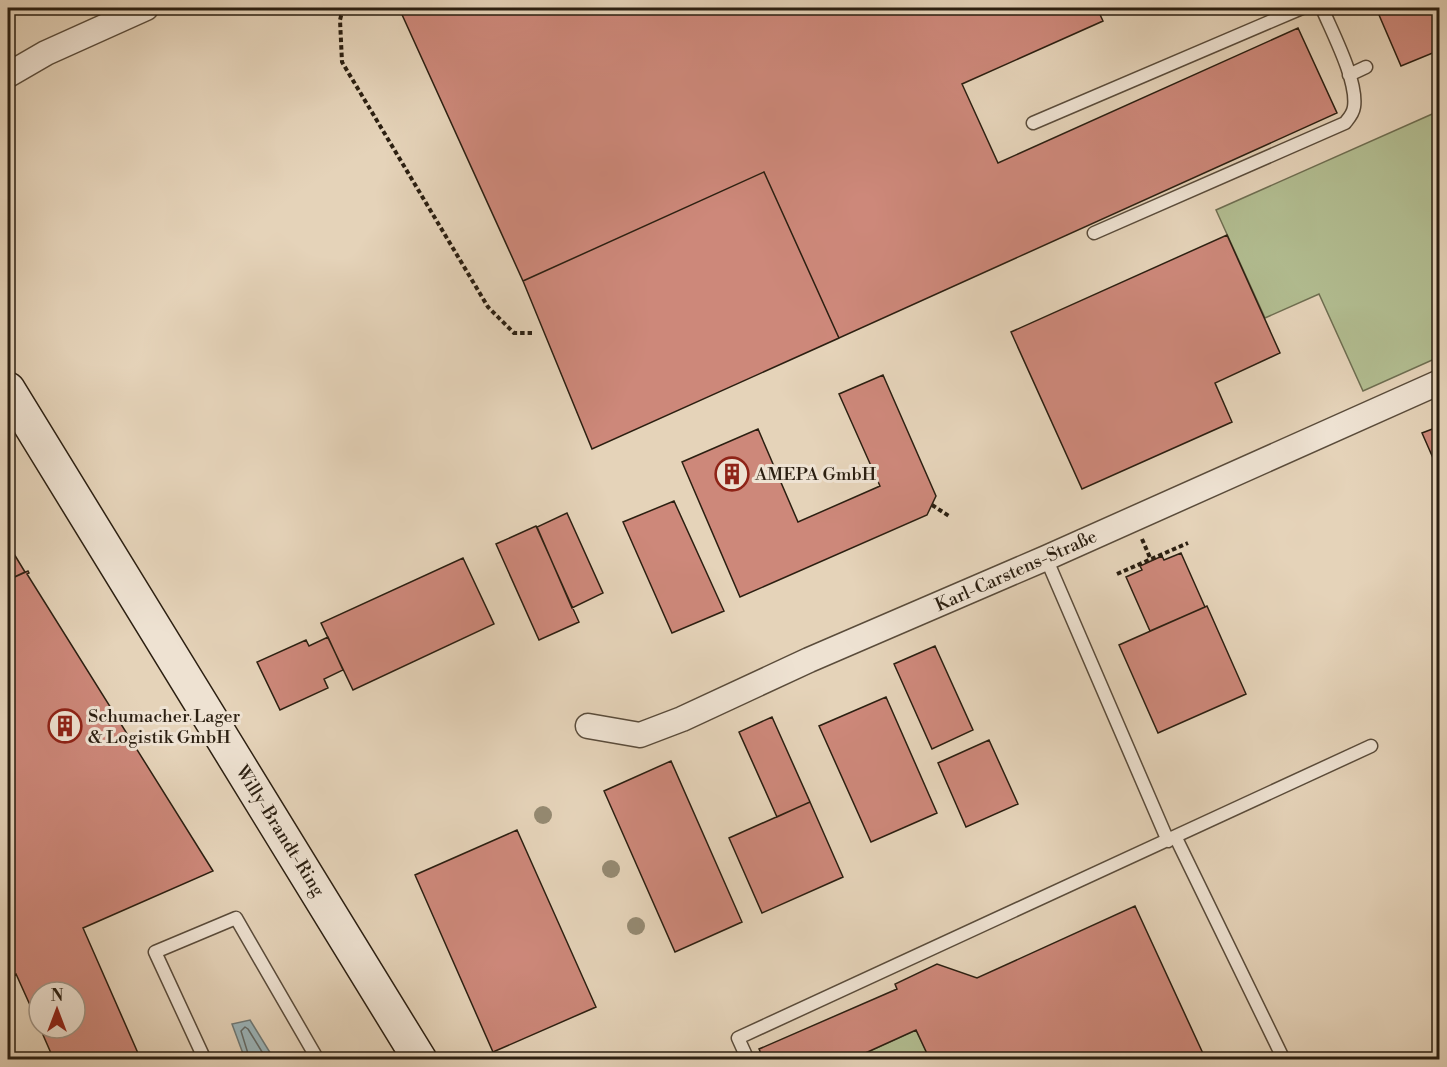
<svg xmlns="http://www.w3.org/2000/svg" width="1447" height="1067" font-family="'Libre Bodoni',serif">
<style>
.green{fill:#b2bd91;stroke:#6e6e51;stroke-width:1.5}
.water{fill:#9bb5ba;stroke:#6e7976;stroke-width:1.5}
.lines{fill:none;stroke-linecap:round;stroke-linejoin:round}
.shore{stroke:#636a66;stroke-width:1.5}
.building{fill:#cd887a;stroke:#2b1f11;stroke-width:1.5}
.lane-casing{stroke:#5a4c3b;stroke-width:15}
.street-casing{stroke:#5a4c3b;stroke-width:27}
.secondary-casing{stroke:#2b1f11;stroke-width:36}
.path{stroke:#2b1f11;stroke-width:4;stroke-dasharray:4.5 3;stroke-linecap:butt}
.lane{stroke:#eee2d2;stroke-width:12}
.street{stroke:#eee2d2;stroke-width:24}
.secondary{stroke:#eee2d2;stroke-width:33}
.tree{fill:#958a72}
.labels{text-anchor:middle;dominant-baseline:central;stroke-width:6;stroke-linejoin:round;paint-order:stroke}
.poi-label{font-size:18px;fill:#2b1f11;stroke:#eee2d2;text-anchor:start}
.street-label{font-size:18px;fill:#2b1f11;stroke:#eee2d2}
</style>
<rect width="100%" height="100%" fill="#e5d3b9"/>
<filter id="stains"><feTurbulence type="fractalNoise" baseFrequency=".00333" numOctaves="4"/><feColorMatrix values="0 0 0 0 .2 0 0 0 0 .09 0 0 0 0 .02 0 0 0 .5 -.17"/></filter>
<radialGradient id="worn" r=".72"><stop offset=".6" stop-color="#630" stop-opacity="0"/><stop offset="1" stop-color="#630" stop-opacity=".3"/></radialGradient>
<path class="green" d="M1439,111V357L1363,391L1319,294L1265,318L1216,210Z
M916,1030L930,1059L850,1060Z"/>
<path class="water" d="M250,1020L274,1059H245L232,1024Z"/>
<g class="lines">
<path class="shore" d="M250,1060L241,1031L245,1027L248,1029L267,1060"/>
</g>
<path class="building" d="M399,8H1097L1103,21L962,84L998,163L1298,28L1337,113L839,338L764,172L523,281Z
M1376,8H1440V50L1401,66Z
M764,172L839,338L592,449L523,281Z
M1227,235L1280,353L1215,383L1232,422L1082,489L1011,332Z
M883,375L936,496L927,515L740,597L682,462L758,429L798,522L880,486L839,394Z
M1440,426V474L1422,433Z
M674,501L724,611L672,633L623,522Z
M567,513L603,593L572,608L537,527Z
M536,526L579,622L539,640L496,544Z
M8,544L25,572L8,580Z
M1181,553L1205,607L1150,631L1126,577L1142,570L1140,566L1162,556L1164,560Z
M463,558L494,624L353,690L321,623Z
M28,571L29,573L27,574L213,871L83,928L141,1060H54L40,1028H75V992H39V1025L16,974L8,978V580Z
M1207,606L1246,694L1158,733L1119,645Z
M328,637L343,670L324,679L328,688L280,710L257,662L306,640L309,646Z
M935,646L973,730L932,749L894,664Z
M886,697L937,813L871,842L819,726Z
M772,717L810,802L777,817L739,732Z
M989,740L1018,804L966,827L938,763Z
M671,761L742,922L675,952L604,791Z
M810,802L843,877L762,913L729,838Z
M517,830L596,1007L493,1052L415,875Z
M1135,906L1206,1060H930L916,1030L850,1060H764L759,1049L897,989L895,984L937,964L977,978Z"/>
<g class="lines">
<g class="lane-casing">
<path id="lane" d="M1349,75L1366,67
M1033,123L1302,8
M1094,233L1345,123C1349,118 1353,114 1354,107C1358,81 1332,32 1322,8
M1046,558L1168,841
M1176,838L1284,1060
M205,1060L155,952L236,918L318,1060
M748,1060L738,1038L1371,746"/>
</g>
<g class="street-casing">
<path id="street" d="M8,75L46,53L146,8
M588,726L640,735L682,719L809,660L1046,558L1440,382"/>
</g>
<g class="secondary-casing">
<path id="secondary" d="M8,389L420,1060"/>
</g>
<path class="path" d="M343,8L340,20L342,62L488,307L514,333H532
M932,505L949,516
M1142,539L1151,560
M1117,574L1188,543"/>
<use href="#lane" class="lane"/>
<use href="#street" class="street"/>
<use href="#secondary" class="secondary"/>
</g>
<g class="tree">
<circle cx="543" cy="815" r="9"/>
<circle cx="611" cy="869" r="9"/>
<circle cx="636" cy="926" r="9"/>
</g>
<defs>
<g id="building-ring" transform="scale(1.725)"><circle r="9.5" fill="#eee2d2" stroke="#8f2418" stroke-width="1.5"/><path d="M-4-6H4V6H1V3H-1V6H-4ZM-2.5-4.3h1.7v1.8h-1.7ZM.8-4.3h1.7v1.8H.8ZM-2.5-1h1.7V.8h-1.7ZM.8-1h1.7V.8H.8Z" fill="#8f2418"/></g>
</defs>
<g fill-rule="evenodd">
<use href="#building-ring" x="732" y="474"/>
<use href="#building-ring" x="65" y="726"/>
</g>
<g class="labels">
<g class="poi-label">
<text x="755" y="474">AMEPA GmbH</text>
<text x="88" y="716">Schumacher Lager<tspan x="88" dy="21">&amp; Logistik GmbH</tspan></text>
</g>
<g class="street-label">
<text transform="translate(1016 571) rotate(-24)">Karl-Carstens-Straße</text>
<text transform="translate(280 831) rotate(58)">Willy-Brandt-Ring</text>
</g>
</g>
<rect width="1447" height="1067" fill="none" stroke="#e5d3b9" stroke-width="30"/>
<rect x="9" y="9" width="1429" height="1049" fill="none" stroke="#2b1f11" stroke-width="3"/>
<rect x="15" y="15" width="1417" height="1037" fill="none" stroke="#2b1f11" stroke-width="1.5"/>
<g transform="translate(57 1010)"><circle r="28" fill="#eee2d2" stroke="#a09485" stroke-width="1.5"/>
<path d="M0-4.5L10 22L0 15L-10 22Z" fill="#8f2418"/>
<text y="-9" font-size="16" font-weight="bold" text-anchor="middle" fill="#2b1f11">N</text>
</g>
<rect width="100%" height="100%" filter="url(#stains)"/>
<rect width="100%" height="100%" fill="url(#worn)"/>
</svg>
